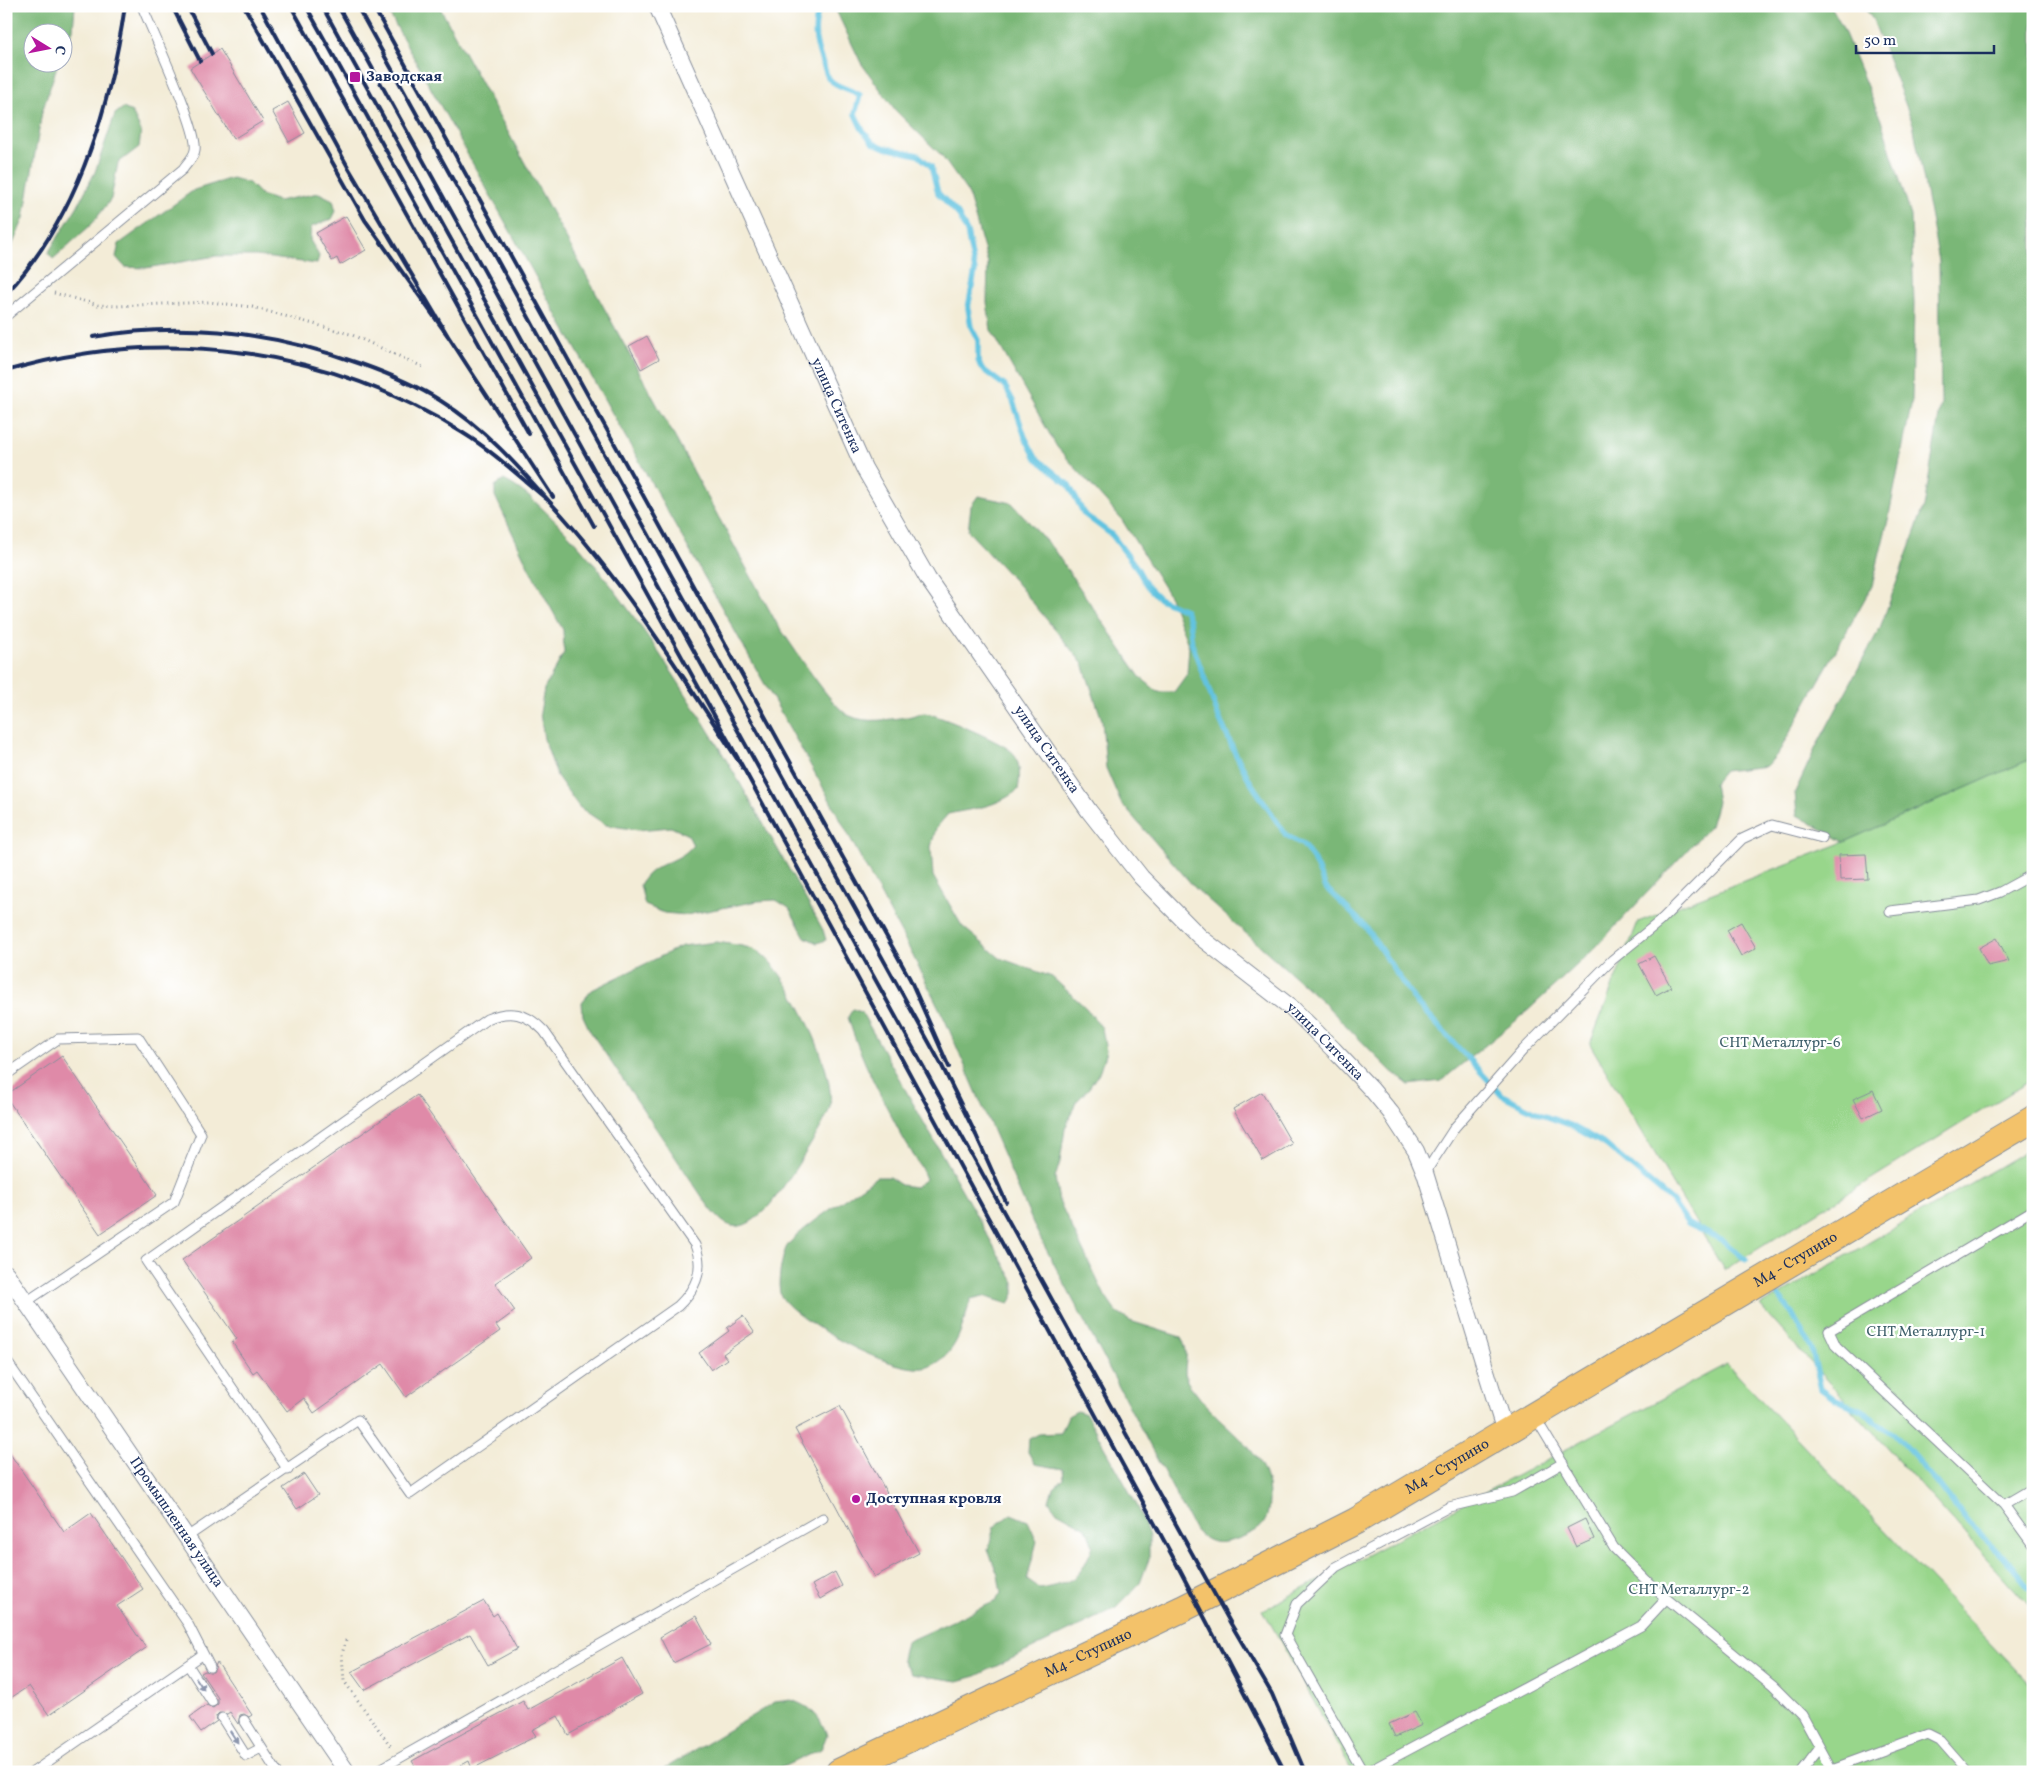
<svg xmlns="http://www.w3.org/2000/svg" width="2039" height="1778" font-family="Vollkorn,serif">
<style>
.green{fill:#98d68b;stroke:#5a8274}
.forest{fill:#7ab777;stroke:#4a736a}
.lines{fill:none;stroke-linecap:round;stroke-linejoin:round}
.stream{stroke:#62c3e0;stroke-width:5.5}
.building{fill:#df8aa8}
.lane-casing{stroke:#878e9a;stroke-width:11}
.street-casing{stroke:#878e9a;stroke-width:18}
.primary-casing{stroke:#878e9a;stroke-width:28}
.path{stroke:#878e9a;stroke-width:3;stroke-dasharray:1 4;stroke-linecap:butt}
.lane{stroke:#fff;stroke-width:9}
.street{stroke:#fff;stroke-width:16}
.primary{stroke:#f3c26a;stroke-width:26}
.rail{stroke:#1b2f5e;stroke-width:4}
.oneway{fill:#8d97ae}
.poi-dot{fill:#b5179e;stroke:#fff;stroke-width:2}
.labels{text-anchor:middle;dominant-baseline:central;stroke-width:4.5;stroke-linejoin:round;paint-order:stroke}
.poi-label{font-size:15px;font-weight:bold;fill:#1b2f5e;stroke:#fff;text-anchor:start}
.street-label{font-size:15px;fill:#1b2f5e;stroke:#fff}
.park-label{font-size:15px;fill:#40616c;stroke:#fff}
</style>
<rect width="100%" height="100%" fill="#fff"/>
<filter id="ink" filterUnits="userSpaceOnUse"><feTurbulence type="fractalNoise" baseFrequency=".02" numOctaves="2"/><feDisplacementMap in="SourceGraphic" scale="10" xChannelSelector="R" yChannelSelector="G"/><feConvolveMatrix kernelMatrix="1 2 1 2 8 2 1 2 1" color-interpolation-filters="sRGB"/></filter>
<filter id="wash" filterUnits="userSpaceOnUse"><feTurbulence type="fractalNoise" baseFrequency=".0096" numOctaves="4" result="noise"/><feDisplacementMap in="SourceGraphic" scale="20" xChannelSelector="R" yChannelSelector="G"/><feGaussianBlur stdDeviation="1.12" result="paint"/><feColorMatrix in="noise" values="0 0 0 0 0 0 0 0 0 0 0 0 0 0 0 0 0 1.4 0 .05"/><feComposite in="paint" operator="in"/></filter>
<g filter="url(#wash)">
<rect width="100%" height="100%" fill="#f3ecd7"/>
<path class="green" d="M2033,758V1079L1724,1270L1590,1044L1638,922L1844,842Z
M2033,1147V1610L1760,1306Z
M1727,1364L2033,1688V1772H1353L1263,1610Z"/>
<path class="forest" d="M6,6H75L73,30L63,52L62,32H32V62L58,63L42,112L24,218L6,260Z
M385,6H439L777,624C791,643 832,709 850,716C867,724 889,719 907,717C913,716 919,713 925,713C936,714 1010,745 1014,754C1021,766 1020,778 1018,790C994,808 975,808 948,814L936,828L931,847L933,876L962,926L1000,958L1052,977L1086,1008L1102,1028L1106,1051L1100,1071L1089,1088L1076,1102L1065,1129L1060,1162L1055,1178L1059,1201L1105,1296L1116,1312L1130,1321L1181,1337C1192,1355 1181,1367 1187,1381C1189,1385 1194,1390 1196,1393C1222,1429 1271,1450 1269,1500C1268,1527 1260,1530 1237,1539C1218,1545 1211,1544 1195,1531L1036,1230L945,1020L908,946L825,791L563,326Z
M834,6H1831L1841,24L1881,120L1911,216L1914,304L1912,401L1888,520L1872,586L1779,752L1767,766L1724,771L1714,783L1717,802L1710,826L1594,949L1523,1015L1441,1081L1409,1085L1391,1071L1321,1000L1195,888L1121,803L1106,768L1102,720L1083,664L1016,582L968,531L971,506L978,496L1012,503L1054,550L1140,677L1158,692H1174L1187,674L1189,647L1170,597L1122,520L1057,447L991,330L987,302L988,263L968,193L941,155L896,111L861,63Z
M1864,6H2033V758L1844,842L1797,815L1795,792L1816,747L1880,628L1924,507L1941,403L1939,261L1913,124L1873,20Z
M123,108L132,112L141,131L139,147L118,163L111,199L92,224L53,259L48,253L77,207L95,172L115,114Z
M232,178L249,183L261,195L278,201L319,193L333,200L336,211L332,219L311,227L310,240L319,256L317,264L256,256H216L146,268L125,267L116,257L119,244L194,190Z
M504,480C528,492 548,514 567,533C600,568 627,607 655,647C717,738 769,834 823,930L826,940L817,943L805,937L789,908L776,900L758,901L686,915L664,913L645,905L640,885C652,861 678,865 693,845L688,835L671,827L638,830L606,825L579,807L557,776L544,739L540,713L544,689L564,653L563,630L529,568L495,496V486Z
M717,942C733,945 752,945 764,956C792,980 836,1070 830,1107C827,1122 780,1194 768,1207C760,1215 751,1224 740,1226C725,1229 715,1214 707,1204L590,1031L583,1016L582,1002L592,990L682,946Z
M853,1009L862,1013L1014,1282V1294L1009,1304L983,1296L971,1299C962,1325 958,1356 928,1367C898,1377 796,1322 781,1296C776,1286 782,1258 786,1248C794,1232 859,1190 876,1177H889L901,1185L915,1187L926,1179C920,1163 910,1151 902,1136C882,1098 860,1059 848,1017Z
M1077,1411L1086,1414L1138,1507L1149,1536V1559L1140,1583L1116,1608L976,1676L958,1681L911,1674L902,1659L906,1642L996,1601L1001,1593L998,1575L988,1550L994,1527L1011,1514L1028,1521L1037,1541L1027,1580L1040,1589C1074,1582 1080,1579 1093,1546L1086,1528L1057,1512L1049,1501L1053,1488L1064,1478L1063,1469L1035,1464L1028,1452L1029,1439L1039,1434L1061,1433L1068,1416Z
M791,1700C811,1707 820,1716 827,1735L821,1749L772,1772H659L775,1702Z"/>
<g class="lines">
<path class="stream" d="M820,6C812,27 815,44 823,64C825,68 826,75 829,79C836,87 851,89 860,95L855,114L862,129L873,143L886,148L918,155L931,166L938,193L958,214L967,232L975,271L968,308L971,327L978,340V360L981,368L1005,386L1013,401L1025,437L1036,458L1069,485L1084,514L1112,535L1137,568L1147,586L1160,599L1185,610L1189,620L1192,644L1218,715L1234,751L1251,783L1286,835L1303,845L1313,859L1326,888L1365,926L1415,1001L1502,1095L1542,1115L1570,1125L1606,1145L1672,1201L1688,1224L1722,1240L1746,1260
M1776,1293L1792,1313L1812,1350L1821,1389L1836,1400L1863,1410L1875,1422L1894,1434L1937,1482L1969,1524L2003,1556L2033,1592"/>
</g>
<g id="blocks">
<path class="building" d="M220,49L263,121L233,139L190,68Z
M288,102L305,133L289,142L272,111Z
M346,216L366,250L340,265L337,258L332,261L316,233Z
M647,336L659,359L641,369L629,346Z
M1866,854L1868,879L1840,880L1839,855Z
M1741,922L1756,948L1741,956L1727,930Z
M1997,938L2009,961L1988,966L1979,948Z
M1654,956L1671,987L1656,995L1639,964Z
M62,1056L157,1195L100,1234L6,1097V1095Z
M1873,1090L1882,1109L1863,1118L1853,1099Z
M1262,1092L1292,1144L1263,1161L1233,1109Z
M417,1095L531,1258L495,1283L515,1311L496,1325L500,1331L406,1397L383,1364L314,1413L304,1398L287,1411L257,1370L253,1373L232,1342L237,1339L182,1260Z
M743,1316L754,1332L723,1354L727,1359L711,1370L699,1353L729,1331L727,1328Z
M840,1406L919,1553L874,1577L795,1429Z
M6,1448L64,1532L91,1513L143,1589L117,1606L146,1648L49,1715L29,1686L6,1701Z
M304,1474L318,1495L297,1509L283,1488Z
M1585,1519L1594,1539L1576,1547L1567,1528Z
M835,1572L842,1586L820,1599L812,1585Z
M484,1601L493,1616L497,1613L517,1649L488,1665L470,1634L364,1690L351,1672Z
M696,1616L711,1644L673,1663L660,1637Z
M622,1658L642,1694L568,1735L558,1716L532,1730L536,1736L472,1769L469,1761L448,1772H419L412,1761L523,1701L528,1710Z
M217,1662L252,1715L249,1717L244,1714L240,1715L238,1724L230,1712L227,1714L219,1713L216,1716L217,1721L201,1732L190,1717L207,1705L213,1708L218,1704V1698L201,1673L205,1671L213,1672Z
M1415,1712L1422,1725L1395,1737L1389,1724Z"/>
</g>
</g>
<g filter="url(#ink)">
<use href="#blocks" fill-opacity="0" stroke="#878e9a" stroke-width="1"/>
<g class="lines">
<g class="lane-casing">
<path id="lane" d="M6,316L183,169C187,163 194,157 195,150C199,130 152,31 142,6
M1890,911L1979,900L2000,892L2033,874
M6,1075L58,1039L138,1037L201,1134L174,1202L26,1302
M1425,1173L1455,1127L1524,1049L1612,960L1659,922L1742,839L1772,825L1822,838
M2033,1210L1829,1331L1836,1346L2004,1505L2033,1545
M6,1360L188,1624L210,1667
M1535,1417L1614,1548L1656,1590L1773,1686L1802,1715L1833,1772
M2004,1505L2033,1488
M187,1537L358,1420L410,1494L678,1306C696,1289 705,1270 695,1245L544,1031C527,1013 510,1009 487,1019L146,1261L288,1470
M188,1665L212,1702
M222,1718L246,1756L261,1748
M244,1720L277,1772
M1832,1769L1928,1734L1940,1740L1968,1772
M33,1772L202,1655
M375,1772L823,1518
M1363,1772L1285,1635L1297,1604L1336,1567L1449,1507L1512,1492L1563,1463
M1367,1772L1641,1626L1666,1599
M1801,1772L1820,1748"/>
</g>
<g class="street-casing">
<g id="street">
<path id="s1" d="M657,6L864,468L928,579L1089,811L1141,877L1200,937L1293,1009L1333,1049L1372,1090L1391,1113L1416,1151L1425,1173L1505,1432"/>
<path id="s2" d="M6,1273L347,1772"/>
</g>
</g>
<g class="primary-casing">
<g id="primary">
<path id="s3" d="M839,1772L1182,1609L1356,1521L2033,1119"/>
</g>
</g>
<path class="path" d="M54,293L98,305L116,306L209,302L252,307L350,334L423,367
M346,1640L342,1654L344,1681L392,1748"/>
<use href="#lane" class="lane"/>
<use href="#street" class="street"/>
<use href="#primary" class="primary"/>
<path class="rail" d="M172,6L200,61
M187,6L212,54
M244,6L365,220L448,336L348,167L260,6
M291,6L529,434
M306,6L594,526
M322,6L745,771C684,678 625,583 549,501
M338,6L1231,1624L1272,1694L1305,1772
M357,6L941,1064L976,1135L1006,1202
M373,6L910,979L949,1067
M6,294C78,217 110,108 125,6
M448,336L553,497
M6,371C160,325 327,347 463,433C494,452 521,478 549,501C516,464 483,427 441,401C416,385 389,374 361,364C274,332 185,321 93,337
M745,771L1174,1559L1285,1772"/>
</g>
<defs><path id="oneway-solid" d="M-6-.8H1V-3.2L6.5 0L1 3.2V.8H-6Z" transform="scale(1.25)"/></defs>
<g class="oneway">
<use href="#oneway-solid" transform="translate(200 1684) rotate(57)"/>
<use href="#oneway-solid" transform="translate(234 1737) rotate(57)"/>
</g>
</g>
<g class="poi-dot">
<rect x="349" y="71" width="12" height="12" rx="2.5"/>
<circle cx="856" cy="1499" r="5"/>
</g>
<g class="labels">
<g class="poi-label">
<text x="366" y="77">Заводская</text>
<text x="866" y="1499">Доступная кровля</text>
</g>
<g class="street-label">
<text stroke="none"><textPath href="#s1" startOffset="438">улица Ситенка</textPath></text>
<text stroke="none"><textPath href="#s1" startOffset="842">улица Ситенка</textPath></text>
<text stroke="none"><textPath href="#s1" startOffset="1248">улица Ситенка</textPath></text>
<text stroke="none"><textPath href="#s3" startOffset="1086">М4 - Ступино</textPath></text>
<text stroke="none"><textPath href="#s3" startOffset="681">М4 - Ступино</textPath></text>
<text stroke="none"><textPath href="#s2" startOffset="302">Промышленная улица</textPath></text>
<text stroke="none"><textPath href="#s3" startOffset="276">М4 - Ступино</textPath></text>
</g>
<g class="park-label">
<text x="1780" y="1043">СНТ Металлург-6</text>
<text x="1926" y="1332">СНТ Металлург-1</text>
<text x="1689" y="1590">СНТ Металлург-2</text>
</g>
</g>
<rect width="2039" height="1778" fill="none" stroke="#fff" stroke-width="25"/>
<g transform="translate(48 48) rotate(100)"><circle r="24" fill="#ffffff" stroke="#a4acbf"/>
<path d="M0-4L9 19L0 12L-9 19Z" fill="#b5179e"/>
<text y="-8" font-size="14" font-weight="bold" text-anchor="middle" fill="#1b2f5e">С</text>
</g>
<path d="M1856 45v8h138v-8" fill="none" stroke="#1b2f5e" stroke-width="2.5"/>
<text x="1864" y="45" font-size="15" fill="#1b2f5e" stroke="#ffffff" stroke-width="4" paint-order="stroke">50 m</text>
</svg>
